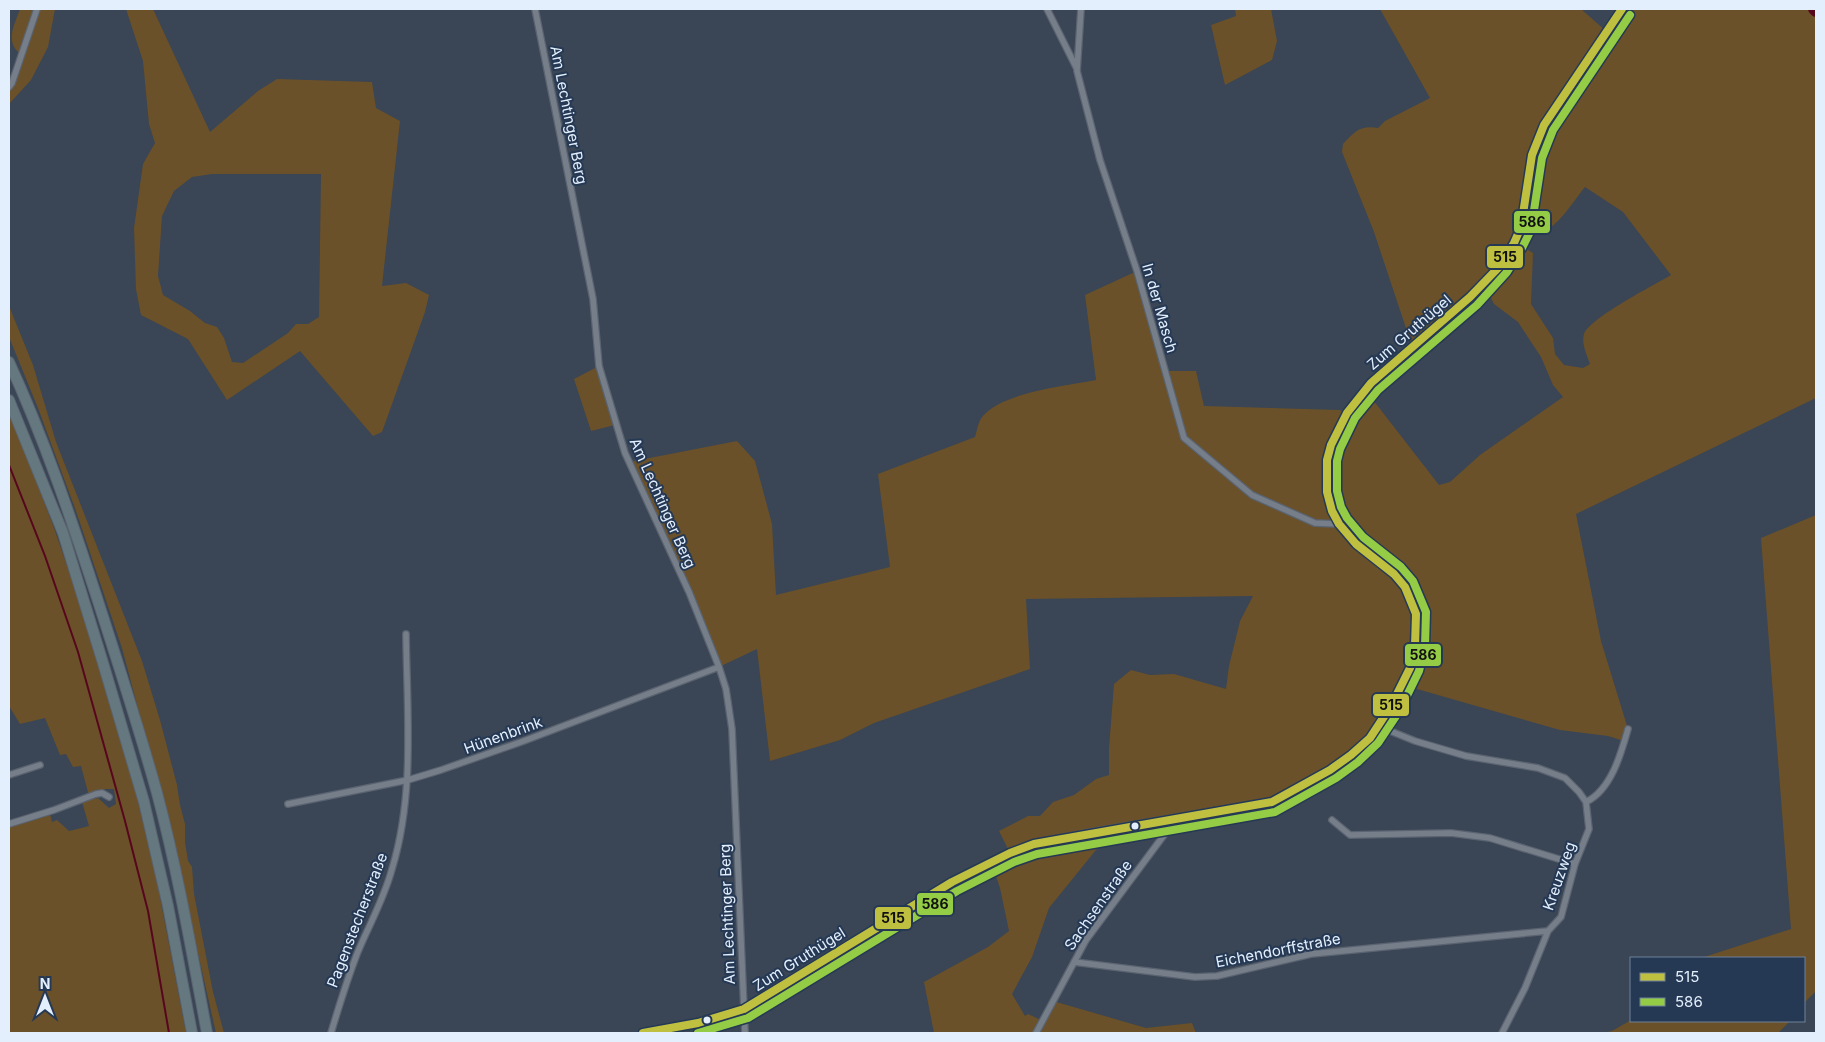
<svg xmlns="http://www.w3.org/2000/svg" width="1825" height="1042" font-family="Inter,sans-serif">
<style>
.green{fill:#6a5129;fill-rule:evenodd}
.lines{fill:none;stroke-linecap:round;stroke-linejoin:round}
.stream{stroke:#58061d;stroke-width:2}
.river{stroke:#58061d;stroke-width:12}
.street-casing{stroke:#5a6370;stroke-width:8}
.secondary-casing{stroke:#5a6370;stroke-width:10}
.highway-casing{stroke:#5a6370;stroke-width:12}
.street{stroke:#767e8a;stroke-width:5.5}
.secondary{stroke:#707c86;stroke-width:8}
.highway{stroke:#657880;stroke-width:10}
.bus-1-casing{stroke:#253955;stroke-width:11}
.bus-2-casing{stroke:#253955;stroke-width:11}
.bus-1{stroke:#c0c040;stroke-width:8}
.bus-2{stroke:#94cc46;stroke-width:8}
.bus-dot{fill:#e4effd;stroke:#253955;stroke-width:2}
.labels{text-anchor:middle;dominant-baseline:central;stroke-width:4;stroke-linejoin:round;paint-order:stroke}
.street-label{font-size:15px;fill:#e4effd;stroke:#253955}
.line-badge{stroke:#253955;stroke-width:2}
.pale-badge-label{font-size:14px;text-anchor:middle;font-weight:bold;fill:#111}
</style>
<rect width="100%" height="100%" fill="#3a4555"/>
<path class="green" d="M20,9H55L48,47L31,80L9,104V87L22,55C4,43 14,26 20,9Z
M126,9H153L210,132L258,91L277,79L372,82L376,108L400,121L382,286L406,283L429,295L425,312L382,432L373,436L300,351L227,400L188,339L141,315L136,289L134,228L143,164L155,143L149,124L143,61ZM212,174H321L319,317L308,324H296L288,333L243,363L232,362L224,338L217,327L205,323L190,311L163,295L158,276L162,216L174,191L192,177Z
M1235,9H1271L1277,41L1272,60L1225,85L1211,25L1236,16Z
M1380,9H1581L1606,31L1622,9H1816V398L1576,514L1601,641L1628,729L1624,741L1608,736L1560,730L1403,685L1378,726L1351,755L1272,802L1102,831L1104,840L1049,908L1032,957L1012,994L1025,1016L1028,1014L1043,1021L1053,1001L1146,1028L1192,1023L1196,1033H934L924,982L988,947L1009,931L1000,888L991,861L1010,853L999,831L1028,816H1040L1053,802L1074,795L1096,779L1109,775V748L1114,684L1131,670L1150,675L1174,674L1226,689L1229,666L1240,621L1253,596L1026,599L1030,669L874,723L840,740L770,761L757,649L719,667L629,462L737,441L755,461L772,524L776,595L890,567L878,474L975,437C977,431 978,421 983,416C1003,392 1066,386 1096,380L1085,295L1137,271L1165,371H1196L1204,406L1339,410L1347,412L1412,346L1374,232L1342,152L1343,144C1355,132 1359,125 1378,128L1385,121L1430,98ZM1585,187L1623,212L1671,275C1654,285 1590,318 1584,334C1581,343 1587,355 1590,364L1583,368L1564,365L1555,354L1553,338L1531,304L1533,253L1520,245L1527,229C1532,230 1536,232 1542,231C1558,228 1574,200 1585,187ZM1487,290L1494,304L1518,322L1541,357L1553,385L1563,397L1480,455L1450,482L1439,485L1370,396L1432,338Z
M9,306L33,365L56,442L142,661L160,720L177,785L180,805L185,824V842L188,861L192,867L194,894L213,992L224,1033H216L170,829L122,648L76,511L38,408L9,337Z
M599,366L615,425L591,431L574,379Z
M9,411L54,528L78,598L135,789L157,882L186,1033H9V827L50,814L52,822L57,820L69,831L89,826L82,802L98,798L109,808L116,804L114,789H105L102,793L89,796L81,766L73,767L66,754L60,755L45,718L20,724L9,706Z
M1816,515V991L1804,1003V958H1701L1791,929L1761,538Z
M1631,1020V1021H1790L1778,1033H1602L1612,1031Z"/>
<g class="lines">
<path class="stream" d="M9,465L45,556L78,652L125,821L148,911L169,1033"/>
<path class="river" d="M1814,9L1816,11"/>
<g class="street-casing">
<path id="street" d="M535,9L593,299L599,366L625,453L689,592L719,667L726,689L732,729L745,1033
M1047,9L1077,69
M1081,9L1077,71L1100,160L1137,271L1184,438L1252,495L1315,523L1339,524
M9,87L12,83L37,9
M1378,726L1415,741L1466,756L1538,768L1565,778L1579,792L1586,802L1589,829L1575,864L1561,917L1548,931L1525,988L1502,1033
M9,775L40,765
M1586,802C1611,790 1621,754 1628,729
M288,804L408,780L441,770L521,742L719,667
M1332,820L1350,835L1451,833L1490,838L1575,864
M9,824L54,810L96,794L102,793L109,797
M1074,962L1195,977L1217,976L1311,954L1548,931
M331,1033C339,1006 347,980 357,954C369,925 384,899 392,869C415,794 407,712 406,634
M1036,1033L1086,940L1164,835L1170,820"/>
</g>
<g class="secondary-casing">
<path id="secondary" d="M643,1033L698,1023L744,1009L952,882L1010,853L1034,844L1092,833L1272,802L1330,770L1351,755L1370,738L1391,706L1410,668L1415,646L1416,614L1405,587L1394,574L1356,544L1339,524L1332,511L1327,492V460L1331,445L1347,413L1371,383L1470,297L1499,267L1514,243L1521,227L1525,207L1532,155L1544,125L1622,9"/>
</g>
<g class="highway-casing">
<path id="highway" d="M9,362C44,438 71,518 97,598C118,663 139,728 157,793C178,872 192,953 207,1033
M9,400L63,533L103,663L144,802L168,906L192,1033"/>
</g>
<use href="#street" class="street"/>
<use href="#secondary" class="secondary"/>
<use href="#highway" class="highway"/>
<g class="bus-1-casing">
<path id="bus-1" d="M643,1033L698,1023L744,1009L952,882L1010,853L1034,844L1272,802L1330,770L1351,755L1370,738L1391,706L1410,668L1415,646L1416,614L1405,587L1394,574L1356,544L1339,524L1332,511L1327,492V460L1331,445L1347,413L1371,383L1470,297L1499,267L1514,243L1521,227L1532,155L1544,125L1622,9"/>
</g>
<g class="bus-2-casing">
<path id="bus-2" d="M698,1033L748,1018L957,891L1014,862L1037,854L1275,812L1336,778L1358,762L1378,743L1400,710L1419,671L1425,647L1426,612L1413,581L1401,567L1363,537L1347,518L1341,507L1337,491V461L1340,449L1355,418L1378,390L1477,305L1507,272L1522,248L1531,230L1542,158L1553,130L1630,15"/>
</g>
<use href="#bus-1" class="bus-1"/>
<use href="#bus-2" class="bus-2"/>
</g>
<g class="bus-dot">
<circle cx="1135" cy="826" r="4.5"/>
<circle cx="707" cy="1020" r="4.5"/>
</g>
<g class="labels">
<g class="street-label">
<text transform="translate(569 115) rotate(79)">Am Lechtinger Berg</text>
<text transform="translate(1160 308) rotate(74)">In der Masch</text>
<text transform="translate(1409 332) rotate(-41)">Zum Gruthügel</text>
<text transform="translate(663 503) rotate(66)">Am Lechtinger Berg</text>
<text transform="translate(503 735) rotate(-20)">Hünenbrink</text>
<text transform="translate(1559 876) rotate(-71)">Kreuzweg</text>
<text transform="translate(1098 905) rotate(-55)">Sachsenstraße</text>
<text transform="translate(727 914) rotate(-92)">Am Lechtinger Berg</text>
<text transform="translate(357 920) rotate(-69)">Pagenstecherstraße</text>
<text transform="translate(1278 950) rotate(-11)">Eichendorffstraße</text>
<text transform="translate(799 959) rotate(-32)">Zum Gruthügel</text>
</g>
</g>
<g class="line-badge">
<rect x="1513" y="210" width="38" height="24" rx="5" fill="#94cc46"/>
<rect x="1486" y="245" width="38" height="24" rx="5" fill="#c0c040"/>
<rect x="1404" y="643" width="38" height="24" rx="5" fill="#94cc46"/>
<rect x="1372" y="693" width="38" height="24" rx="5" fill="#c0c040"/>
<rect x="916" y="892" width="38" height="24" rx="5" fill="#94cc46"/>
<rect x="874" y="906" width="38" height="24" rx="5" fill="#c0c040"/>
</g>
<g class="pale-badge-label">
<text x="1532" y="227">586</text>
<text x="1505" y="262">515</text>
<text x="1423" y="660">586</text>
<text x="1391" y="710">515</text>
<text x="935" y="909">586</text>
<text x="893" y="923">515</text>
</g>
<rect width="1825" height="1042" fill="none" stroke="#e4effd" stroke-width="20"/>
<rect x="1630" y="957" width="175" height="65" fill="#253955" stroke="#718298"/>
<rect x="1640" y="973" width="25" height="8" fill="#c0c040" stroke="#718298"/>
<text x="1675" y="982" font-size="15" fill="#e4effd">515</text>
<rect x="1640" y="998" width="25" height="8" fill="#94cc46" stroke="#718298"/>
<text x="1675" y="1007" font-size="15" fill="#e4effd">586</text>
<g transform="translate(45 997)" stroke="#253955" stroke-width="4" paint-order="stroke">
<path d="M0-4L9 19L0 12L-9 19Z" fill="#e4effd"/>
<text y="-8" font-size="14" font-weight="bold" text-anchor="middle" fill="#e4effd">N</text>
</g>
</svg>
